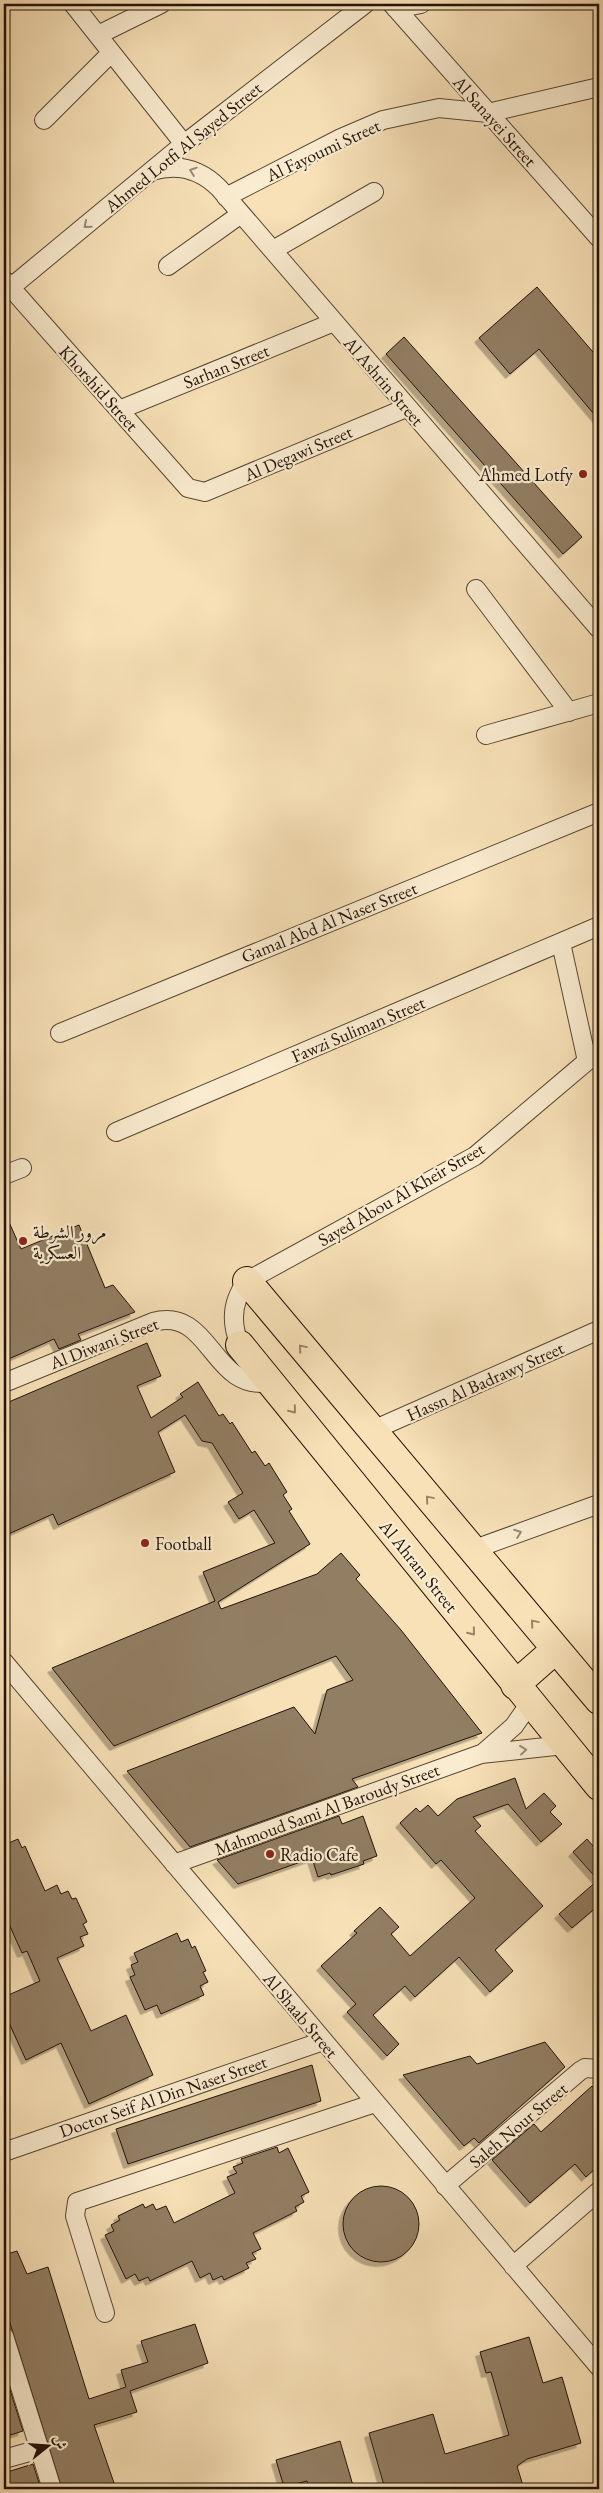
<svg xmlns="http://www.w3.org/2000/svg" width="603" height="2493" font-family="'EB Garamond',Amiri,serif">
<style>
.building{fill:#927e63;stroke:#231209;filter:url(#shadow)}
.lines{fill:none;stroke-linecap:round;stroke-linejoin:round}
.minor-casing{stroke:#584634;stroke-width:20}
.primary-casing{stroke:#231209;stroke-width:30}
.minor{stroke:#faecd0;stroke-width:18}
.primary{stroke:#f8e1b7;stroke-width:28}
.oneway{stroke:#998a76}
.oneway2{stroke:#988469}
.poi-dot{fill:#8f2418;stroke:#faecd0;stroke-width:2}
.labels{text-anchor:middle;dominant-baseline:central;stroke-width:4.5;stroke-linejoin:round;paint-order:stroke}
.street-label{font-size:18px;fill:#231209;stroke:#faecd0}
.poi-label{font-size:18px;fill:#231209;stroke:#faecd0;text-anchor:start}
</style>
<defs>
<filter id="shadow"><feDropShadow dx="-4.5" dy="4.5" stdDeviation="0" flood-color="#0004"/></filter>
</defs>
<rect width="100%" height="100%" fill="#f8e1b7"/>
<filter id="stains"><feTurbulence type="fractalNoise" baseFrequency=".004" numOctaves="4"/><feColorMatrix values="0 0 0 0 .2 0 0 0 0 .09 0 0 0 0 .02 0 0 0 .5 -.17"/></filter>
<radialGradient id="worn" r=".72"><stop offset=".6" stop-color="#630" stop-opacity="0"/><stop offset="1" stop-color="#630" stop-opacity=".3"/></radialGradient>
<path class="building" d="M537,287L599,359V420L539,349L510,374L479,338Z
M404,337L582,537L563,554L386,354Z
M4,1211L21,1249L79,1225L105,1288L113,1285L135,1312L78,1334L81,1340L59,1349L54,1339L4,1361Z
M147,1343L161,1376L137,1386L151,1418L183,1397L180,1394L198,1382L219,1416L223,1414L230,1424L232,1422L252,1453L255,1451L265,1466L269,1463L287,1492L283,1495L292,1509L289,1511L310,1544L218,1602L221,1609L317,1574L341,1553L360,1575L356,1579L401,1630L482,1733L352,1779L358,1787L190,1847L127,1771L294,1707L315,1734L327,1690L353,1680L336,1656L114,1746L52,1668L215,1601L203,1572L275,1543L254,1510L239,1519L228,1502L243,1493L212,1443L202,1441L185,1415L158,1432L175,1472L58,1525L53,1514L4,1536V1404Z
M515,1778L526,1809L544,1793L556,1806L550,1812L562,1824L541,1842L508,1804L473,1817L481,1826L475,1831L543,1906L495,1950L513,1971L490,1992L459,1957L415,1997L405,1986L373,2015L399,2044L387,2056L347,2012L356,2004L321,1966L357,1933L354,1931L380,1907L399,1927L391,1934L410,1956L475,1898L441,1860L436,1864L400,1823L416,1808L420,1812L428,1805L438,1816L457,1799Z
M339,1816L342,1824L363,1816L377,1856L363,1861L364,1864L331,1875L330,1873L318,1877L312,1858L238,1884L217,1860Z
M18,1839L22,1848L25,1846L45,1891L57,1885L61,1894L68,1891L72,1899L76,1898L87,1922L83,1924L88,1934L80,1937L84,1946L57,1958L91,2031L126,2015L153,2075L89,2104L61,2043L26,2060L4,2012V1997L40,1981L27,1951L22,1953L4,1913V1845Z
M587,1839L599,1853V1905L572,1928L559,1914L598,1880L573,1852Z
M177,1933L181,1942L188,1939L192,1948L195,1946L206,1971L203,1972L208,1982L200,1986L204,1995L161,2014L157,2005L145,2010L130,1977L135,1975L131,1965L138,1962L134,1953Z
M545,2042L565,2067L479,2143L474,2138L464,2146L403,2075L470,2056L477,2064Z
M312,2065L321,2101L128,2164L116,2129Z
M592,2086L599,2094V2165L586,2177L575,2164L530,2203L492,2160L534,2124L541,2132Z
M277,2147L279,2153L288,2148L309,2192L301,2196L304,2202L295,2207L297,2211L253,2233L261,2249L252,2253L256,2259L246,2263L249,2268L224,2280L222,2276L213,2280L210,2273L200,2278L192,2261L150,2281L148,2277L139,2281L135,2274L126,2279L105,2235L114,2231L111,2225L120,2220L118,2216L143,2204L145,2208L153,2204L156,2210L166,2206L174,2223L235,2193L227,2177L237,2173L233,2167L243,2163L241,2159Z
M343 2224a38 38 0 1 1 76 0a38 38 0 1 1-76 0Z
M17,2251L27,2274L48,2267L89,2399L126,2387L121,2370L148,2362L141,2341L195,2324L208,2363L130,2391L137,2412L94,2425L114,2483L94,2489H62L4,2304V2255Z
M529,2337L543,2383L562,2377L581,2443L527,2459L517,2466L524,2489H385L369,2433L433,2414L445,2454L509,2435L491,2372L486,2373L480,2352Z
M4,2371L23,2431L4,2437Z
M340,2441L354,2489H309L307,2481L284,2487L276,2460Z
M33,2464L41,2489H4V2473Z"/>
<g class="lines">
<g class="minor-casing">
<path id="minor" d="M73,4L184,144
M392,4L599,238
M396,9L421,4
M98,35L161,4
M44,120L111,53
M152,171C178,163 200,169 219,188L599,629
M226,197L341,138L383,120L439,108L488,113L599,87
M273,250L374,192
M168,266L241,214
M4,280L188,488L205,492L406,408
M4,293L184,144L365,4
M119,410L334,322
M476,589L569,712
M486,735L599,703
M561,943L587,1061
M60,1033L599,812
M116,1132L599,926
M4,1175L22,1168
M240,1345C230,1322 232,1301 247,1281L475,1156L599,1051
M4,1383L153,1322C212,1306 211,1393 271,1382
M371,1431L599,1330
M472,1550L599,1504
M4,1662L599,2367
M482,1754L514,1726L530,1703
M174,1864L481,1754L564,1745
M4,2152L323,2041
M445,2186L580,2071L585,2068L599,2069
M513,2266L599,2191
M105,2313L75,2216L77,2202L375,2103
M4,2336L52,2489
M4,2459L40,2449"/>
</g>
<g class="primary-casing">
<path id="primary" d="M247,1281L599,1700
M240,1345L599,1786
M515,1685L556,1649"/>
</g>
<use href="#minor" class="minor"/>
<use href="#primary" class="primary"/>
</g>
<defs><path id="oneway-chevron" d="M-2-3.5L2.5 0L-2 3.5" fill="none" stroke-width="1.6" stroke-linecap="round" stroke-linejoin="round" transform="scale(1.25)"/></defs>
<g class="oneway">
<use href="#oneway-chevron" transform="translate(193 171) rotate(-161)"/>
<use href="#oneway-chevron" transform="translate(87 225) rotate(140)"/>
<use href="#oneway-chevron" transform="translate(518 1533) rotate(-20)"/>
<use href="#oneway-chevron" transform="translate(523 1750) rotate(-6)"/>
</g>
<g class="oneway2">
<use href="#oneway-chevron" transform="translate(302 1348) rotate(-130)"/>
<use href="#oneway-chevron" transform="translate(293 1410) rotate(51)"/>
<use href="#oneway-chevron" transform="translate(429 1499) rotate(-130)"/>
<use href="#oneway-chevron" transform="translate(534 1623) rotate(-130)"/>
<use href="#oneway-chevron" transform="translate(472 1632) rotate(51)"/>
</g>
<g class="poi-dot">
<circle cx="583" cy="474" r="5"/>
<circle cx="23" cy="1241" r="5"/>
<circle cx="145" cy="1543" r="5"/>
<circle cx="270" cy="1854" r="5"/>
</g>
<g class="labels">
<g class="street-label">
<text transform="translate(495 121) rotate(48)">Al Sanayei Street</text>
<text transform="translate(183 147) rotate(-39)">Ahmed Lotfi Al Sayed Street</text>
<text transform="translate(323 150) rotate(-25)">Al Fayoumi Street</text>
<text transform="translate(226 366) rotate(-22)">Sarhan Street</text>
<text transform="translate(384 381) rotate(49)">Al Ashrin Street</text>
<text transform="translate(99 388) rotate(48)">Khorshid Street</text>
<text transform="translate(298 453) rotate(-23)">Al Degawi Street</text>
<text transform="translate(329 922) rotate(-22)">Gamal Abd Al Naser Street</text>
<text transform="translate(358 1029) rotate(-23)">Fawzi Suliman Street</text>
<text transform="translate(401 1194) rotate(-30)">Sayed Abou Al Kheir Street</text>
<text transform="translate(104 1343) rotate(-21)">Al Diwani Street</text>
<text transform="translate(485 1381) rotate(-24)">Hassn Al Badrawy Street</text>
<text transform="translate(419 1566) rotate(51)">Al Ahram Street</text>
<text transform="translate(327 1809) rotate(-20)">Mahmoud Sami Al Baroudy Street</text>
<text transform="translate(301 2015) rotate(50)">Al Shaab Street</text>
<text transform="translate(163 2096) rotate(-19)">Doctor Seif Al Din Naser Street</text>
<text transform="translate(518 2125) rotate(-40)">Saleh Nour Street</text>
</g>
<g class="poi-label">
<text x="573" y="474" text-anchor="end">Ahmed Lotfy</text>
<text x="33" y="1231">مرور الشرطة<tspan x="33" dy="21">العسكرية</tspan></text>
<text x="155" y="1543">Football</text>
<text x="280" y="1854">Radio Cafe</text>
</g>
</g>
<rect width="603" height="2493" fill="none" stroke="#f8e1b7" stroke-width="20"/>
<rect x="5" y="5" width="593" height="2483" fill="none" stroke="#231209" stroke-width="2.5"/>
<rect x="10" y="10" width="583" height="2473" fill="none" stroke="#231209"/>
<g transform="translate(48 2446) rotate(73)" stroke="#faecd0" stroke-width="4" paint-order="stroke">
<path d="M0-4L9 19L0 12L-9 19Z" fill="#231209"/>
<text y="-8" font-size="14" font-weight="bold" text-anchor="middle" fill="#231209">ش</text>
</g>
<rect width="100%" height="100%" filter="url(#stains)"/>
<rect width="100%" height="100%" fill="url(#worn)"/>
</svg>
